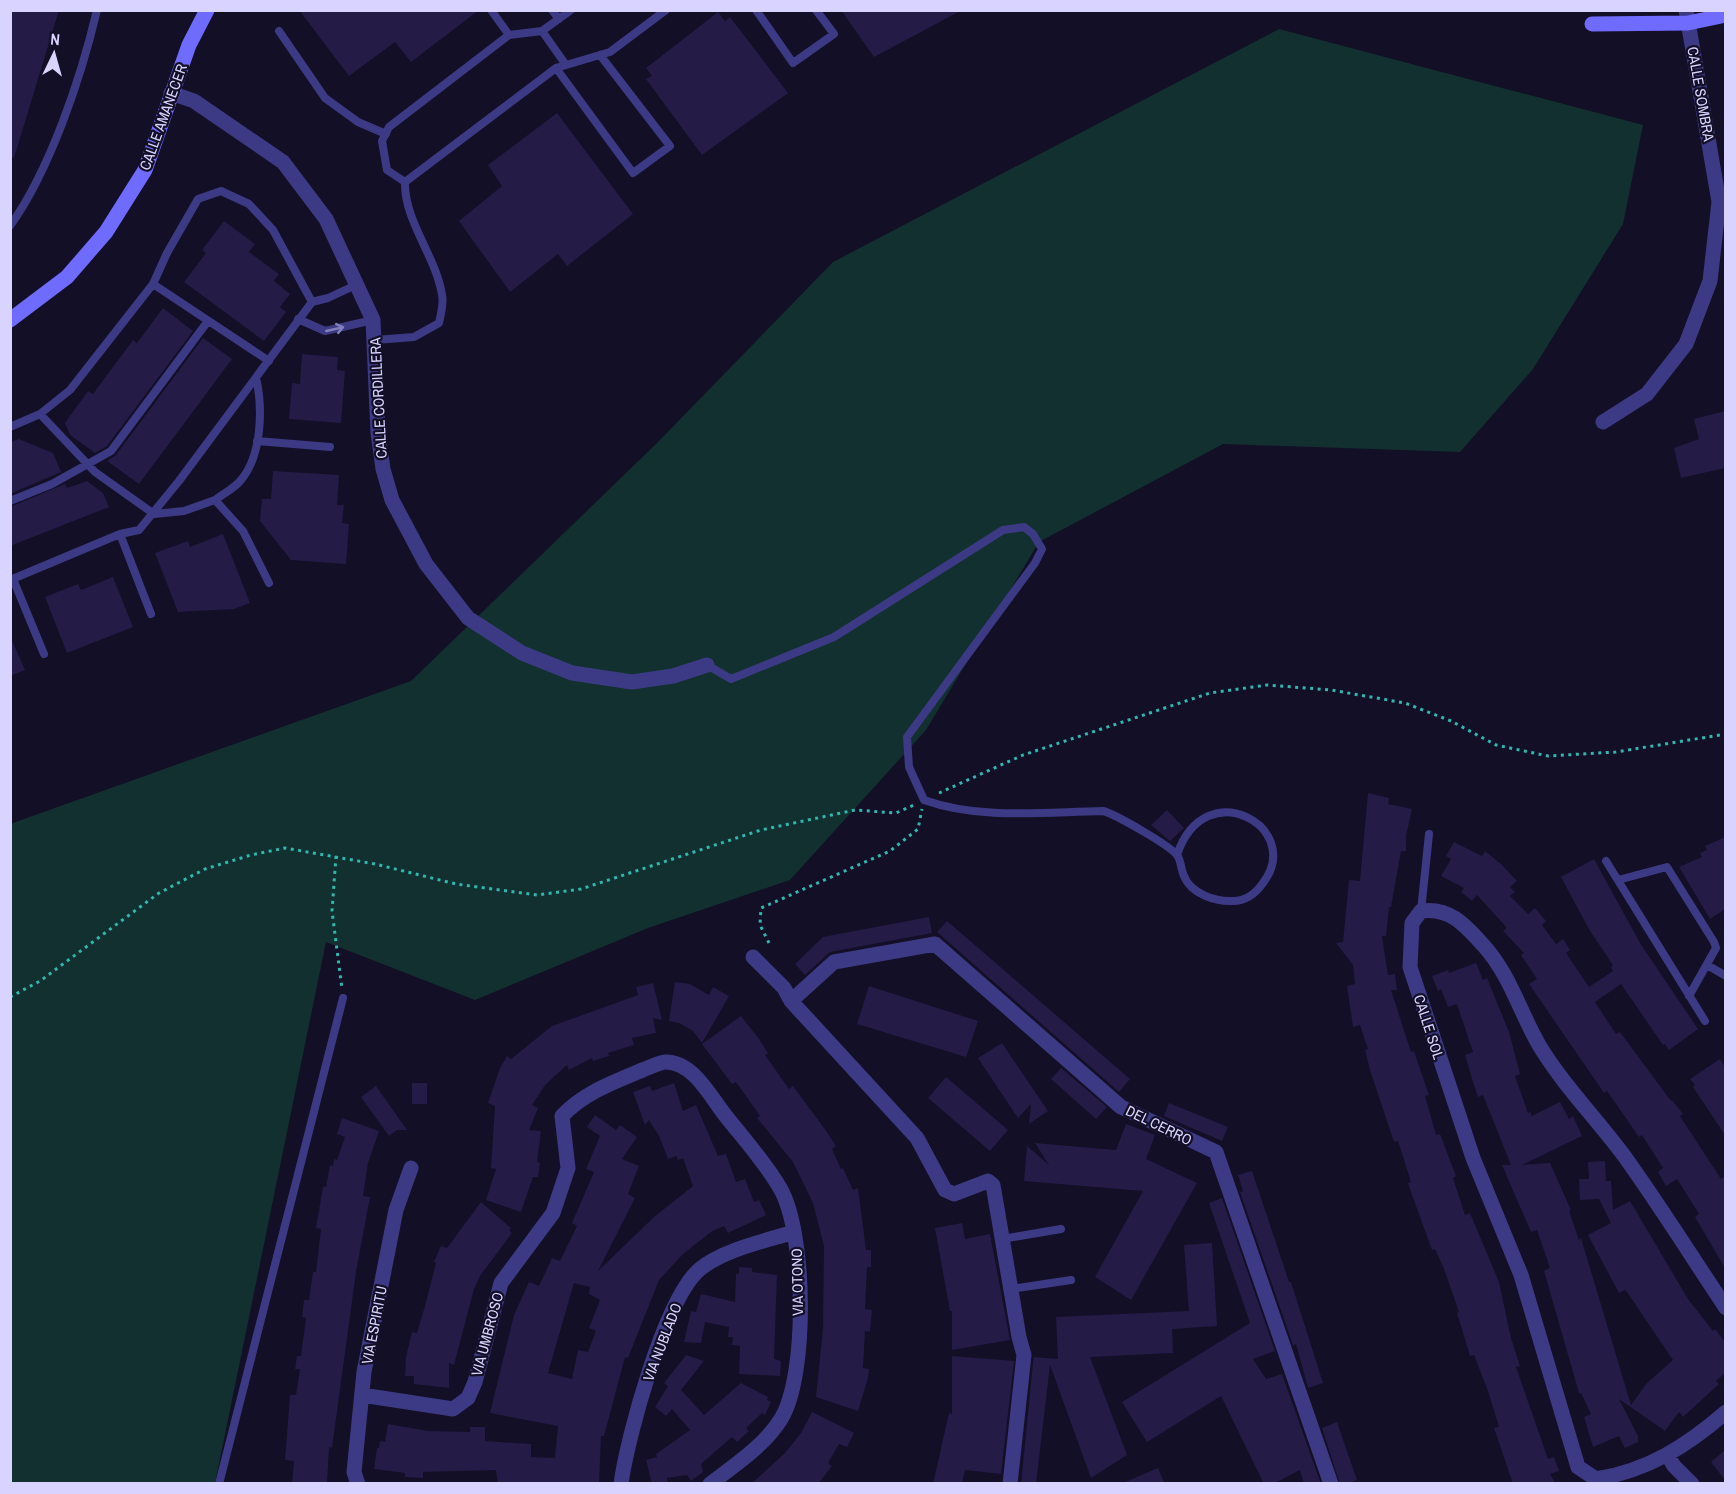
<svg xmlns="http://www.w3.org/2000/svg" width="1736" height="1494" font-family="'Archivo Narrow',sans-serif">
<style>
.green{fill:#12302f}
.building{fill:#241b47;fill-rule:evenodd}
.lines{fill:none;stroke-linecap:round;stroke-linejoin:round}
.path{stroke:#2fb8b0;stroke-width:3;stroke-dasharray:3 4.5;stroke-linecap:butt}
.lane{stroke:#3d3a85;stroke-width:8}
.street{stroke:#3d3a85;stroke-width:15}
.secondary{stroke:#6f6bff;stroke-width:15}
.oneway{stroke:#837fbc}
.labels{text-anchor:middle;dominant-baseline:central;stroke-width:4.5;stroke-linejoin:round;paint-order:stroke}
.street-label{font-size:15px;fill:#d9d4ff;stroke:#130f26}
</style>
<rect width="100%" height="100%" fill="#130f26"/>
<path class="green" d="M1279,29L1643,125L1623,224L1533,369L1460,452L1223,444L1039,542L926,730L790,880L648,928L475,1000L326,942L215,1483H11L10,824L411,681L657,443L833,262Z"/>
<path class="building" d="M10,10H59L14,158L10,157Z
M299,10H479L411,62L395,42L349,76Z
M841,10H962L874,57Z
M718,12L725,21L730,17L788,93L702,155L646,79L652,76L646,68Z
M557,113L633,214L567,266L558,254L510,292L459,221L502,186L488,165Z
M224,221L255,244L249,252L279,274L274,281L290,294L280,307L286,312L264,341L184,282L206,253L202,250Z
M163,308L193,331L107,446L95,453L70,435L65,423L88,391L93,394L133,340L137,343Z
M203,338L232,359L139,484L107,461L116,455Z
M302,354L338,357L337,370L345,371L341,423L289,419L292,383L300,384Z
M1725,411V468L1681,478L1674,448L1699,439L1694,419Z
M19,439L53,453L61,472L10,494V442Z
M273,471L339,475L337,505H344L342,523L349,524L346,564L291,560L260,521L262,499H271Z
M87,481L103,493L109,507L10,546V507L65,484L67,488Z
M223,534L250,603L234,609L178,612L155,553L188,541L190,547Z
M113,577L133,627L67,653L45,597L78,584L81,590Z
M10,636L25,670L10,676Z
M1368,793L1389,798L1388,804L1412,809L1406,836V851H1401L1391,907H1389L1386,936H1382L1388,975L1395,974L1397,990H1391L1411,1052L1414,1051L1429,1095L1425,1096L1436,1135L1440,1134L1456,1176L1453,1178L1465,1215L1470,1213L1499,1282L1511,1338L1520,1366L1516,1367L1548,1459L1554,1457L1559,1471L1550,1474L1556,1484H1513L1494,1428L1499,1427L1488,1391L1474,1355L1470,1356L1457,1313L1459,1312L1444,1269L1435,1249L1432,1250L1412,1195L1408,1183L1411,1182L1398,1141L1394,1142L1370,1070L1365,1050L1368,1049L1360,1025L1353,1027L1347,986L1355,984L1353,965L1336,943L1343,942L1349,880L1360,881Z
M1167,810L1184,828L1170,841L1151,825Z
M1725,837V909L1710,919L1679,867L1702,857L1700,853L1707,850L1705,846Z
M1454,842L1482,856L1485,851L1501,864L1517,881L1510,887L1515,892L1510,896L1528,914L1535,908L1546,921L1542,925L1556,944L1563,939L1570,950L1566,953L1589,987L1613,971L1611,967L1613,965L1590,931L1561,877L1594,859L1640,943L1698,1029L1669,1050L1665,1044L1663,1045L1621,984L1595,1002L1616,1034L1620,1032L1671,1101L1672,1100L1683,1114L1680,1116L1721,1179L1725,1176V1268L1695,1217L1699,1214L1677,1179L1666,1186L1658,1172L1663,1168L1642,1135L1639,1137L1607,1091L1604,1093L1529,984L1537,979L1521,955L1524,953L1503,931L1507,928L1477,895L1472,901L1461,892L1464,888L1441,876L1451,859L1446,856Z
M929,917L932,933L830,952L805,975L795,964L823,937Z
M947,921L1130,1079L1119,1092L937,932Z
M1476,963L1483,980L1487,978L1509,1032L1520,1074L1515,1076L1528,1113L1530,1112L1532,1116L1560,1102L1569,1119L1573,1116L1582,1136L1522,1165L1550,1163L1571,1210L1569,1211L1579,1240L1581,1238L1631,1405L1647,1383L1673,1360L1627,1292L1625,1290L1619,1293L1588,1235L1611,1223L1599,1199L1580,1200L1579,1179H1589L1588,1162L1605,1161L1606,1181H1611L1613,1210L1630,1201L1688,1299L1713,1331L1715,1329L1725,1342V1373L1716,1381L1719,1384L1683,1417L1679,1412L1665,1431L1619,1399L1638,1436V1442L1625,1448L1619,1436L1593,1447L1584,1417L1591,1414L1581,1393H1579L1544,1271L1550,1268L1537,1230L1531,1232L1502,1165H1511L1483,1095L1478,1097L1473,1082L1465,1055L1473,1052L1457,1004L1448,1007L1441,989L1438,991L1432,976L1448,970L1449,973Z
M675,982L690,984L709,995L713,987L729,996L702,1043L693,1031L679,1023L669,1021Z
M653,983L662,1020L653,1018L656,1033L632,1038L634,1045L608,1053L609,1056L593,1061L592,1058L569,1070L567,1065L545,1085L532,1105L538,1108L529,1130L541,1131L537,1162L540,1163L538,1177H533L521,1212L486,1200L496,1169L491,1168L495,1106L488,1103L500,1068L507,1056L511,1059L552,1026L638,995L636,987Z
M869,986L978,1021L966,1057L857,1024Z
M741,1016L759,1039L768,1053L765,1055L789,1089L793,1086L824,1128L836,1146L832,1149L841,1169L843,1168L853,1190L858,1188L866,1250H871V1267H867L865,1309L872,1310L870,1332L865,1331L863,1368L869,1369L868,1378L858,1411L816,1397L823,1329L824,1246L813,1203L793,1162L757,1118L760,1116L736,1082L732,1084L702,1044Z
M1002,1043L1048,1111L1029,1124L1031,1104L1018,1118L978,1058Z
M1720,1059L1725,1067V1135L1693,1087L1695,1085L1690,1079Z
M1061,1068L1107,1107L1096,1119L1051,1079Z
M946,1077L1008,1130L990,1151L928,1098Z
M412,1083H427V1104H412Z
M674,1083L683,1111L696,1105L718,1156L726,1154L736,1182L745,1179L754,1202L759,1200L766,1215L728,1233L724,1226L711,1232L683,1254L659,1280L628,1358L625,1357L604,1436H601L599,1484H498L496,1470L423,1472V1478L405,1477V1473L374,1469L377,1448H379L380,1441L385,1442L388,1424L428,1431L470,1432V1427H485V1441L531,1444V1457L555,1458L558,1426L490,1413L514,1315L529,1282L539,1286L552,1258L560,1261L577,1226L572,1223L594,1172L586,1169L600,1136L587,1127L595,1115L616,1130L620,1125L637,1137L622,1159L639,1166L628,1194L635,1198L598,1271L654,1217L693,1186L683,1158L678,1160L676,1156L668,1159L659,1136L649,1120L645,1125L633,1092L650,1086L652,1091ZM574,1283L590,1287L589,1294L600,1300L589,1328L596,1331L588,1352L578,1350L572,1379L548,1373Z
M376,1086L407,1130H397L389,1136L361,1097Z
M1169,1103L1228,1127L1222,1141L1164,1116Z
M342,1118L379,1131L368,1163L363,1196L370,1197L356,1272L332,1448L329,1447L327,1484H292L294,1461L285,1460L290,1395H296L300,1369H295L297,1356H301L306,1318L302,1317L304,1300H309L313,1272H316L321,1229L316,1228L323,1187H326L330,1165L333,1166L334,1159L337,1160L345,1137L337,1134Z
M1126,1124L1155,1135L1146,1159L1197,1183L1131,1300L1095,1277L1143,1191L1024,1181L1027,1146L1049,1165L1035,1143L1116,1150Z
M1252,1171L1289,1282H1291L1323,1383L1308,1388L1296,1344L1293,1345L1240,1192L1243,1191L1238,1175Z
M1222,1198L1275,1351L1253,1359L1266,1379L1282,1374L1321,1484H1304L1300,1470L1273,1484H1264L1221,1396L1147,1442L1122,1402L1250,1323L1209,1203Z
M481,1202L511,1228L509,1230L512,1233L480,1276L474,1289L454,1365L449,1363V1388L414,1384V1376H405L406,1357L412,1332L417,1333L425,1306L436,1263L434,1262L441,1246L447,1248Z
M962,1223L965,1239L990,1234L1010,1340L952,1350V1311H950L935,1228Z
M1212,1243L1217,1326L1172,1329L1173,1353L1090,1357L1127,1455L1091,1478L1050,1365L1036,1484H1021L1033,1363L1034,1357L1058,1359L1056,1317L1189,1311L1184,1245Z
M739,1267L752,1268V1272L777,1275L774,1359L781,1361L780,1376L739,1374L740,1346L732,1345L733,1337H728L729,1327L705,1322L701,1343L684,1342L691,1311L696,1312L701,1294L735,1302L736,1274H739Z
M686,1355L704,1361L681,1390L704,1415L741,1383L768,1397L767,1400L771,1402L765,1415L762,1413L746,1428L749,1431L737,1442L732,1437L701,1464L703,1472L691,1481L687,1475L667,1478L668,1484H652L646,1460L657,1457L656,1454L690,1430L672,1409L666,1416L655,1407L668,1386L664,1383Z
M952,1356L1014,1361L1001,1474L965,1470L962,1484H933L949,1413L952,1414Z
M812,1412L854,1433L847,1447L839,1444L828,1463L832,1466L818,1484H751L785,1453L801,1433Z
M1337,1422L1357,1480L1347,1484H1340L1322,1428Z
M1725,1450V1480L1711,1462Z
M1158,1468L1165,1484H1123V1483Z"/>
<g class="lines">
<path class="path" d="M939,793L1023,755L1210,693L1267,685L1331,690L1405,703L1451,721L1496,745L1548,756L1616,752L1726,734
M336,856L332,911L342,989
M769,943L760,925L761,908L890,851L918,829L922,809
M10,997L40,981L159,893L205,869L251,855L285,848L375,864L456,884L537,895L581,889L761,830L855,810L896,813L914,805"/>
<path class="lane" d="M491,10L509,35L542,31L571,10
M552,10L559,19
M756,10L793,63L834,34L816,10
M279,31L325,98L358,122L386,134
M542,31L566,65
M556,68L633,173L670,146L600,55
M405,182L387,170L382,141L389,127L509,35
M10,226C50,170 81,78 97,10
M153,284L269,361
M298,319L325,331L373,320
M375,340L414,337L439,323C441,314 444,303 442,295C436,256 404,221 405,182L556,68L610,52L666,10
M40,414L95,472L154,514L184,511L215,500L243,531L269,583
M10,427L40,414L70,390L153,284L167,253L198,199L221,191L249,204L273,230L312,302
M257,441L330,447
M215,500C223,494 235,488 241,480C262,455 263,408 256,378
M10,501L52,484L111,451L208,321
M120,534L151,614
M13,579L44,654
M10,580L120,534L139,530L179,481L312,302L328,298L358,284
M707,665L731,679L834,637L1003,530L1024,527L1033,534L1042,549L1035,563L907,737L909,767L924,800C980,820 1043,812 1103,811C1115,814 1169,845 1177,855C1181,860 1181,870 1184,876C1191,894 1216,902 1233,901C1246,901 1256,893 1263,883C1305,828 1205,771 1177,855
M1606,861L1705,1021
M1618,880L1667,867L1714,942L1716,948L1689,996
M1421,911L1429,834
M1707,965L1726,976
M1002,1239L1061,1229
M1011,1289L1071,1280
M219,1484L343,998"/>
<path class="street" d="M171,93L194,101L283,162L326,219L373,320L378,433L383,469L392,500L426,564L468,618L522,653L572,673L632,682L673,676L707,665
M1603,422L1647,394L1686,344L1710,281L1719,202L1686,10
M753,957L784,988L791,1001L917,1138L945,1190L954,1194L988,1181L993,1185L1019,1337L1024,1355L1010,1484
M791,1001L834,962L935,944L1121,1107L1216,1152L1331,1484
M1726,1308C1692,1257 1660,1206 1625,1157C1597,1119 1563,1085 1539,1045C1520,1012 1510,975 1484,946C1465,925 1450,907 1421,911L1412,923L1410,967L1473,1158L1521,1275L1578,1467L1596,1479C1647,1471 1687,1446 1726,1412
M362,1395L453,1409L468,1398L475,1382L501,1283L553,1213L568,1168L562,1116C585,1092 614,1082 645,1069C651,1067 660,1062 666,1062C693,1062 710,1096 725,1115C743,1138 765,1162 780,1188C806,1232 808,1375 781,1419C764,1446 735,1465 710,1484
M1668,1456L1674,1466L1692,1484
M358,1484L354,1472L364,1372L396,1210L411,1168
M621,1484C627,1438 665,1298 700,1269C723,1250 765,1241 794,1232"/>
<path class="secondary" d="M1592,24L1688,23L1726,15
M10,320L67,277L106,232L145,170L189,45L207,10"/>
</g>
<defs><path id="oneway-shaft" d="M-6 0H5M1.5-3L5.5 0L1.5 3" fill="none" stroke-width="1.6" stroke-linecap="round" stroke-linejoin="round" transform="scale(1.5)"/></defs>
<use class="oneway" href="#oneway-shaft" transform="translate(335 329) rotate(-13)"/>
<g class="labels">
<g class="street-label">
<text transform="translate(1701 94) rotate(80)">CALLE SOMBRA</text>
<text transform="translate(163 117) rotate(-70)">CALLE AMANECER</text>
<text transform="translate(378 398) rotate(-93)">CALLE CORDILLERA</text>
<text transform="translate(1429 1027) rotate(72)">CALLE SOL</text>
<text transform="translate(1159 1125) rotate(26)">DEL CERRO</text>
<text transform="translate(797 1282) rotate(-91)">VIA OTONO</text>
<text transform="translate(374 1325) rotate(-79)">VIA ESPIRITU</text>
<text transform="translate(487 1334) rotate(-75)">VIA UMBROSO</text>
<text transform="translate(662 1342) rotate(-69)">VIA NUBLADO</text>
</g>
</g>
<rect width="1736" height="1494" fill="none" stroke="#d9d4ff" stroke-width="24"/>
<g transform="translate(54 54) rotate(5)" stroke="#130f26" stroke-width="4.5" paint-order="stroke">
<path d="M0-4.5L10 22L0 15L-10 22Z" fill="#d9d4ff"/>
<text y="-9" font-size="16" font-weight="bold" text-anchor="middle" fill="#d9d4ff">N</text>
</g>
</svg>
